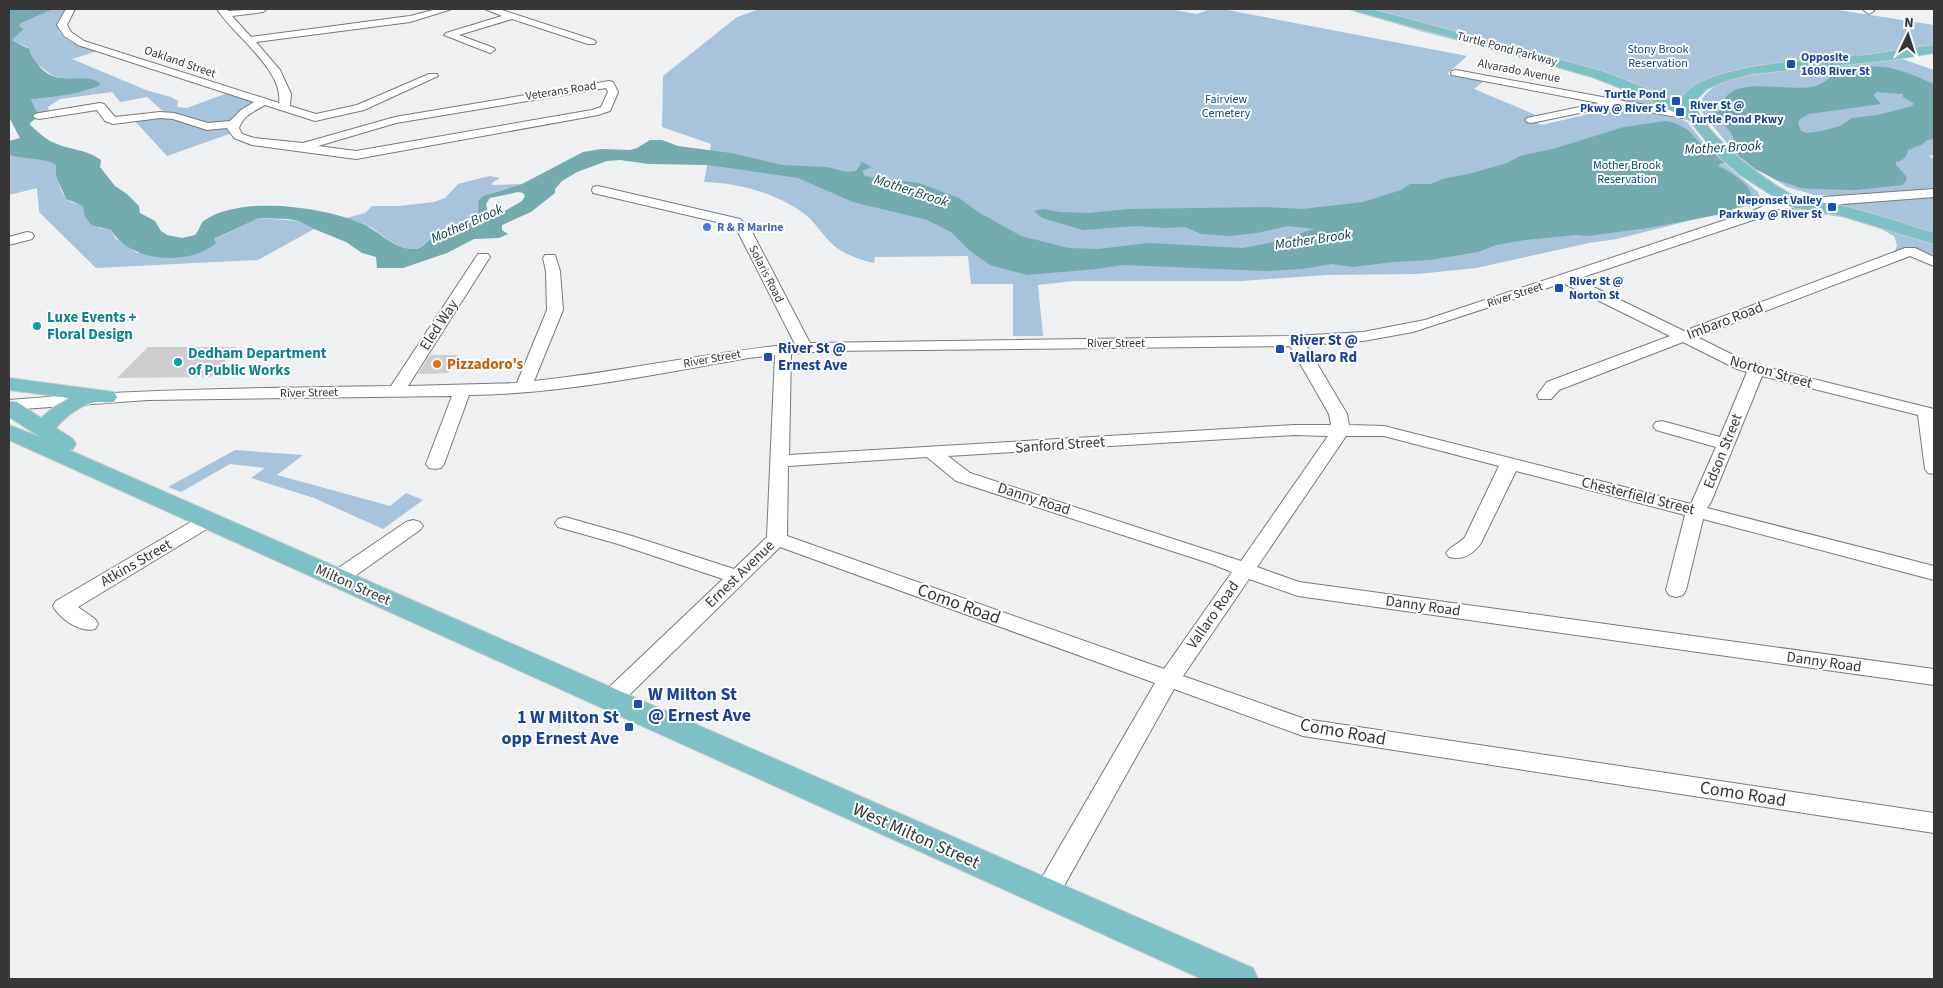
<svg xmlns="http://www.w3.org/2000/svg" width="1943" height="988" font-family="'Source Sans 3',sans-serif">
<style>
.green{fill:#a8c3dc}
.water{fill:#73abaf;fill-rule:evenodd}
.building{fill:#cfcdcd}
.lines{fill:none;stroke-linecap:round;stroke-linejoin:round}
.minor-casing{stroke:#797a7b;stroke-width:2}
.major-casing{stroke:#cbcbcb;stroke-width:2}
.minor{fill:#fff;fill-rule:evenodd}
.major{fill:#7dc1c7;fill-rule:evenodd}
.transit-dot{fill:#1a4fb4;stroke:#fcfdfe;stroke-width:2}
.shop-dot{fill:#3f7fe0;stroke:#fcfdfe;stroke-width:2}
.culture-dot{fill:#0f9aa8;stroke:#fcfdfe;stroke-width:2}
.food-dot{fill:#e8710a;stroke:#fcfdfe;stroke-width:2}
.labels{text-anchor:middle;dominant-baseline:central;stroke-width:4;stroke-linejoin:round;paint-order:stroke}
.far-street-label{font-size:12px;fill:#373738;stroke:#fcfdfe}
.far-park-label{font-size:12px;fill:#124972;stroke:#fcfdfe}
.far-transit-label{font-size:12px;font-weight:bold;fill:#164399;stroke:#fcfdfe;text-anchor:start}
.far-shop-label{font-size:12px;font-weight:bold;fill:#366cbe;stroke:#fcfdfe;text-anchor:start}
.far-water-label{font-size:14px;font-style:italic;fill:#053d40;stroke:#fcfdfe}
.culture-label{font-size:15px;font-weight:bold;fill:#0d838f;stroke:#fcfdfe;text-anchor:start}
.street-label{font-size:15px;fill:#373738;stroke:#fcfdfe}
.transit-label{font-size:15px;font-weight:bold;fill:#164399;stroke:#fcfdfe;text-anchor:start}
.food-label{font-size:15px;font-weight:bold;fill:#c56008;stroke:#fcfdfe;text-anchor:start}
.near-street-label{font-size:18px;fill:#373738;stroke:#fcfdfe}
.near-transit-label{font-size:18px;font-weight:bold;fill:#164399;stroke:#fcfdfe;text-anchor:start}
</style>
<rect width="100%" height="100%" fill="#eff0f1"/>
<path class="green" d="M54,9H65L57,22C57,42 83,46 98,51L72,59L146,90L171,97L178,101L177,107L187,108L230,92L263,102L247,110L235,132L167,156L133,119L167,115L147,97L120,102L112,92L60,99L48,107L50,115L39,116L31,99C47,99 89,91 101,84L89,79L65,80L53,76L37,64L27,47L12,40L24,29L19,26L21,23Z
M760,9H1169L1197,14L1210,9H1222L1467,56L1447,74L1484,81L1474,89L1536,115L1526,118L1542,125L1609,109L1623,108L1681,119L1687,122L1712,153L1758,192L1761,200L1759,203L1617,239L1589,243L1476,268L1418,274L1326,275L1242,281H1074L1038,285L1043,336H1013V284H971L968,256L875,257L874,263C859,260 840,253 829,241C821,232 815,223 806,215C778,193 738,183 704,182L711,144L662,127L663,76L737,17Z
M1346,9H1832L1934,25V45L1880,55L1770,64L1714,76L1696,85L1687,96L1685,111L1619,100L1626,96L1624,90L1577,71L1424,32Z
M1902,59L1934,70V155L1929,156L1934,159V189L1838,196L1814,195L1787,187L1739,158L1701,111C1692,72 1802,68 1825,66C1851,63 1876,61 1902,59Z
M9,155C24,160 42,157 56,165C58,175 59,197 71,202C75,204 79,204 83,206L84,215L100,228L111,230L115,238L137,253L213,240L259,218L299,221L314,229L258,260L96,268L39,212L37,188L9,195Z
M489,176L500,178L492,183L493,185L522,184L492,193L478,201C481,230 455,226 435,235C427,239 424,249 413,249C397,249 384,236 372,228C364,223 355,221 346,218L365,213L372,206H399L434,202L445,198L458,184Z
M1934,196V258L1920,257L1915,258L1895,251L1897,245L1894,236C1860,216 1822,213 1783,212L1797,207Z
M235,450L303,455L277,475L390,506L406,493L423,500L383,529L314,498L251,478L265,468L230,464L181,492L168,487Z"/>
<path class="water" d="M9,9H54L21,23L19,26L24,29L12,40L29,49C30,54 33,57 36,62C57,92 83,69 101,84C91,92 45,99 31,99L39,116L30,123V125C37,131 44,138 52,142C68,150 87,149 101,160L100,167L115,186L127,194L139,206L140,213L155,221L161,231L167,235L182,238L195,235C199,231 200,223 205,220C241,195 324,207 361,223C378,230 392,248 412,249C423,250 426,241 434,236C451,224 482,233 478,201L483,196L522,184L583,152L601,149L630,150L637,148L650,140H662L678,146L731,153L782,165L827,167L846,172L856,171L861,164L860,161L872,167L862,171L865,176L888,180L896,178L902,181L919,183L959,198L978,212L1021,236L1069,248L1098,249L1149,243L1243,248L1273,242L1314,229L1288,226L1257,233L1230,236L1201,234L1185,227L1165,228L1136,226L1083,230L1042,218L1034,211L1043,209L1060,212L1088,213L1129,209L1267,207L1302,209L1363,202L1401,190L1410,184H1430L1443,179L1472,173L1507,163L1520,156L1556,148L1624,127L1665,121L1675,123L1688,130L1702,145L1703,149L1733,151C1739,136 1725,125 1715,117V113L1727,107L1725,98C1740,76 1792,93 1815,86C1820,85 1825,81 1829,79V74C1850,69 1873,63 1894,69C1908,72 1921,79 1934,84V139L1927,140L1923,144L1908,150C1907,157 1903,161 1896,162V165L1907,177L1906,181L1902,185L1856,190L1815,189L1801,188L1777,180L1745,164L1721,163L1718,166C1730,171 1756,187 1751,201L1722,214L1648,228L1588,236L1576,235L1525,240L1496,245L1478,252L1430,260L1393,262L1353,267L1332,264L1302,269L1267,271L1123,265L1097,269L1027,275L990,265L970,251L951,232L927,220L853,202L798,178L708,165L649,164L620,160L607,161L577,172L562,181L555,189V193L531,212L502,225V230L508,234L499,238L474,239L447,253L403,268H377L376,257L362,253L346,242L314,229L299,221L288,219L259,218L214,239L216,243C189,267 129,262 111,230L91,225L84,215L83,206L66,199L56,176V165C42,157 24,160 9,155V141L20,138L9,117ZM1877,92L1903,94V97L1914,103L1912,106L1878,115L1852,118L1840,126L1822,131L1807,133L1801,131L1798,123L1800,119L1809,114L1881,104L1873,95ZM518,192L523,193L525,196L522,201L496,216L488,214L486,204L490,198Z"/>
<path class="building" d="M148,347H237L211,377L117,378Z
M430,355H458L448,373L418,374Z"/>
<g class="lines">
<g class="minor-casing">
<path id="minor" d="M66,9H75L67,25L71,32L84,41L279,103C284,70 233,35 217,9H226L228,11L267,9L263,12L232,16L251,37L410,16L437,9H452L410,22L256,42L280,70L291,94L290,106L316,114L357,105L429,74H437L438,76L364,110L315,121L265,105C254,111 243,116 239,128L242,134L254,138L303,143L395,117L609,81L613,82L618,92L610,111L598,115L356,159L252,145L234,138L227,128L207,130L173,119L160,118L113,124L105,121L97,110L39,119L35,118L33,116L35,114L39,113L100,103L104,104L115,117L160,112L174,113L208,123L230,121L241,110L254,102L78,45L64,36L57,25ZM606,88L608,92L601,107L592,110L356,151L318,146L396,123Z
M485,9H499L594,40L596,42L594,44H588L512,19L459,35L494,48L495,50L490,53L444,35L446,33L502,16Z
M1862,9H1872L1874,11L1869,14Z
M1456,70L1694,114L1700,117L1694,120L1609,105L1604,108L1531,123L1527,122L1525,120L1527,118L1599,103L1452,75L1451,73L1452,71Z
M598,186L740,219L751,230L810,343L1295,336L1363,332L1425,320L1755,210L1770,203L1796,199L1934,189V197L1778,209L1765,216L1577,279L1684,331L1905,248H1915L1934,257V266L1910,256L1697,337L1749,363L1934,409V474L1928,473L1925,469L1918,415L1762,376L1711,502L1707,508L1934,566V580L1703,519L1686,590L1683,595L1676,597L1669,595L1666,590L1685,515L1516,471L1481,543C1473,554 1463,561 1449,557L1446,553C1451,546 1459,544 1465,537L1499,466L1384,436H1346L1257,567L1299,582L1934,669V685L1298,596L1249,579L1183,676L1305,719L1934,813V833L1303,736L1174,689L1055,902L1046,905L1037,902L1033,894L1037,886L1155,683L780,547L618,706L610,708L602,706L599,700L602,694L723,579L618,544L558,527L555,523L558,519L565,517L572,519L632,536L734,569L767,537L775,355L748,358C656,374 563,394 469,395L444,464L441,468L435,469L429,468L426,464L452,396L148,400L9,410V400C136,389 264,388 391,386L476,257L478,254H488L490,257L408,386L517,383L547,310L546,271L543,258L545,255H555L560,271L563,310L534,381C621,372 708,352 795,344L738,232L730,225L593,193L592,190L593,187ZM1563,283L1670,336L1547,382L1537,395L1539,399H1551L1559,390L1683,342L1737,369L1747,372L1720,437L1662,421L1656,422L1653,426L1656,430L1716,447L1691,504L1384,426L1349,425L1347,414L1306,345L1363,341L1413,332ZM1290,346L1329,414L1331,425H1294L789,455L791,354L826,351ZM1294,435L1328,436L1241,561L970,473L948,456ZM927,457L956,481L1209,563L1232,572L1164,669L787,536L788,466Z
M27,232L32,233L34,236L32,239L9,245V237Z
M208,514L215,516L218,520L215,524L78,607L95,619L98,624L95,629C80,633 60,619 53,606L56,601L201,516Z
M413,520L420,522L423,526L420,530L345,583L338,585L331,583L328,578L331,573L406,522Z"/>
</g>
<g class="major-casing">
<path id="major" d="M1353,9H1371L1602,71L1658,93L1681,105C1682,63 1834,58 1866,55C1889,52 1911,48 1934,45V53L1891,60L1751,74L1729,80L1707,89L1695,101C1695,128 1776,191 1802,199C1815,203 1830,202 1843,206C1874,213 1904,224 1934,233V244L1838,215L1790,207L1740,175L1719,157L1689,120L1648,99L1592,77L1355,11Z
M9,378L114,392L117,397L114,402C107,403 103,402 97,402C83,403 65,417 56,428L73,439L76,444L73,449L69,450L1253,968L1258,979H1202L9,440V425L40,437L9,417V401L17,402L41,418L55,406L69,398L9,390Z"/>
</g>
<use href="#minor" class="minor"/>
<use href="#major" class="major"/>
</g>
<g class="transit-dot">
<rect x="1786" y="59" width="10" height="10" rx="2.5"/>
<rect x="1671" y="96" width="10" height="10" rx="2.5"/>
<rect x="1675" y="107" width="10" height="10" rx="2.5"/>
<rect x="1827" y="202" width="10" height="10" rx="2.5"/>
<rect x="1554" y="283" width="10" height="10" rx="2.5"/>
<rect x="1275" y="344" width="10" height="10" rx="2.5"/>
<rect x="763" y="352" width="10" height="10" rx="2.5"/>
<rect x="633" y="699" width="10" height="10" rx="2.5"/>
<rect x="624" y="722" width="10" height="10" rx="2.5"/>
</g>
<circle class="shop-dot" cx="707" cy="227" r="5"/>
<g class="culture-dot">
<circle cx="37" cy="326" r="5"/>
<circle cx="178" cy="362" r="5"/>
</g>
<circle class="food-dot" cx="437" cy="364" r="5"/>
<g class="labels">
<g class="far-street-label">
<text transform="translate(1507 49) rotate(15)">Turtle Pond Parkway</text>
<text transform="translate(180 62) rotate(19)">Oakland Street</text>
<text transform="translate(1519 71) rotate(11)">Alvarado Avenue</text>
<text transform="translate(561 91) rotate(-9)">Veterans Road</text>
<text transform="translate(766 274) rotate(63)">Solaris Road</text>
<text transform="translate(1515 295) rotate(-18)">River Street</text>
<text x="1116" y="343">River Street</text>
<text transform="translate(712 359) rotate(-10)">River Street</text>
<text transform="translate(309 393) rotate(-1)">River Street</text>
</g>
<g class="far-park-label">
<text x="1658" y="49">Stony Brook<tspan x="1658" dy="14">Reservation</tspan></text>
<text x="1226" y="99">Fairview<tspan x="1226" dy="14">Cemetery</tspan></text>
<text x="1627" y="165">Mother Brook<tspan x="1627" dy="14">Reservation</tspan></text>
</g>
<g class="far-transit-label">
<text x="1801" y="57">Opposite<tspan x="1801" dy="14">1608 River St</tspan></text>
<text x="1666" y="94" text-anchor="end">Turtle Pond<tspan x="1666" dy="14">Pkwy @ River St</tspan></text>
<text x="1690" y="105">River St @<tspan x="1690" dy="14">Turtle Pond Pkwy</tspan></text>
<text x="1822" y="200" text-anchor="end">Neponset Valley<tspan x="1822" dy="14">Parkway @ River St</tspan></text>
<text x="1569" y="281">River St @<tspan x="1569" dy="14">Norton St</tspan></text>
</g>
<g class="far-shop-label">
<text x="717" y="227">R &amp; R Marine</text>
</g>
<g class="far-water-label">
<text transform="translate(1723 148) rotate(-3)">Mother Brook</text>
<text transform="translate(911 191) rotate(18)">Mother Brook</text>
<text transform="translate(467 224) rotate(-24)">Mother Brook</text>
<text transform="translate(1313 240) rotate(-8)">Mother Brook</text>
</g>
<g class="culture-label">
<text x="47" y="317">Luxe Events +<tspan x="47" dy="17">Floral Design</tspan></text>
<text x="188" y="353">Dedham Department<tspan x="188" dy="17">of Public Works</tspan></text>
</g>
<g class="street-label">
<text transform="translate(1725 321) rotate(-21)">Imbaro Road</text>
<text transform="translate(439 325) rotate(-57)">Eled Way</text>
<text transform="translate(1771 372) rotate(16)">Norton Street</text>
<text transform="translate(1060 445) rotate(-4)">Sanford Street</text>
<text transform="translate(1723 451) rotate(-68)">Edson Street</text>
<text transform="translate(1638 496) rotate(14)">Chesterfield Street</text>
<text transform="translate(1034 499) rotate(18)">Danny Road</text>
<text transform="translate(136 563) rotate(-30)">Atkins Street</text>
<text transform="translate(740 574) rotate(-44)">Ernest Avenue</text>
<text transform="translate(353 585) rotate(24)">Milton Street</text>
<text transform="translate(1423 606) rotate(8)">Danny Road</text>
<text transform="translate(1213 615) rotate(-55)">Vallaro Road</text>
<text transform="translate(1824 662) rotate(8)">Danny Road</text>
</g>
<g class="transit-label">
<text x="1290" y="340">River St @<tspan x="1290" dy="17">Vallaro Rd</tspan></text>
<text x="778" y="348">River St @<tspan x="778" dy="17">Ernest Ave</tspan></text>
</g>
<g class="food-label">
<text x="447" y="364">Pizzadoro's</text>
</g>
<g class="near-street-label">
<text transform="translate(959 604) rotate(20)">Como Road</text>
<text transform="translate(1343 732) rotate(10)">Como Road</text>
<text transform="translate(1743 794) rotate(9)">Como Road</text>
<text transform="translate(916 836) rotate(24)">West Milton Street</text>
</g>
<g class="near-transit-label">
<text x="648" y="694">W Milton St<tspan x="648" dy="21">@ Ernest Ave</tspan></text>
<text x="619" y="717" text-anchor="end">1 W Milton St<tspan x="619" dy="21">opp Ernest Ave</tspan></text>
</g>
</g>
<rect width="1943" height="988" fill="none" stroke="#373738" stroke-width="20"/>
<g transform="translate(1908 35) rotate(4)" stroke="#fcfdfe" stroke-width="4" paint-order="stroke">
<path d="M0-4L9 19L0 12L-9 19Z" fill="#373738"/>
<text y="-8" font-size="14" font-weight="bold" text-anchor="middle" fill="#373738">N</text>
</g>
</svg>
